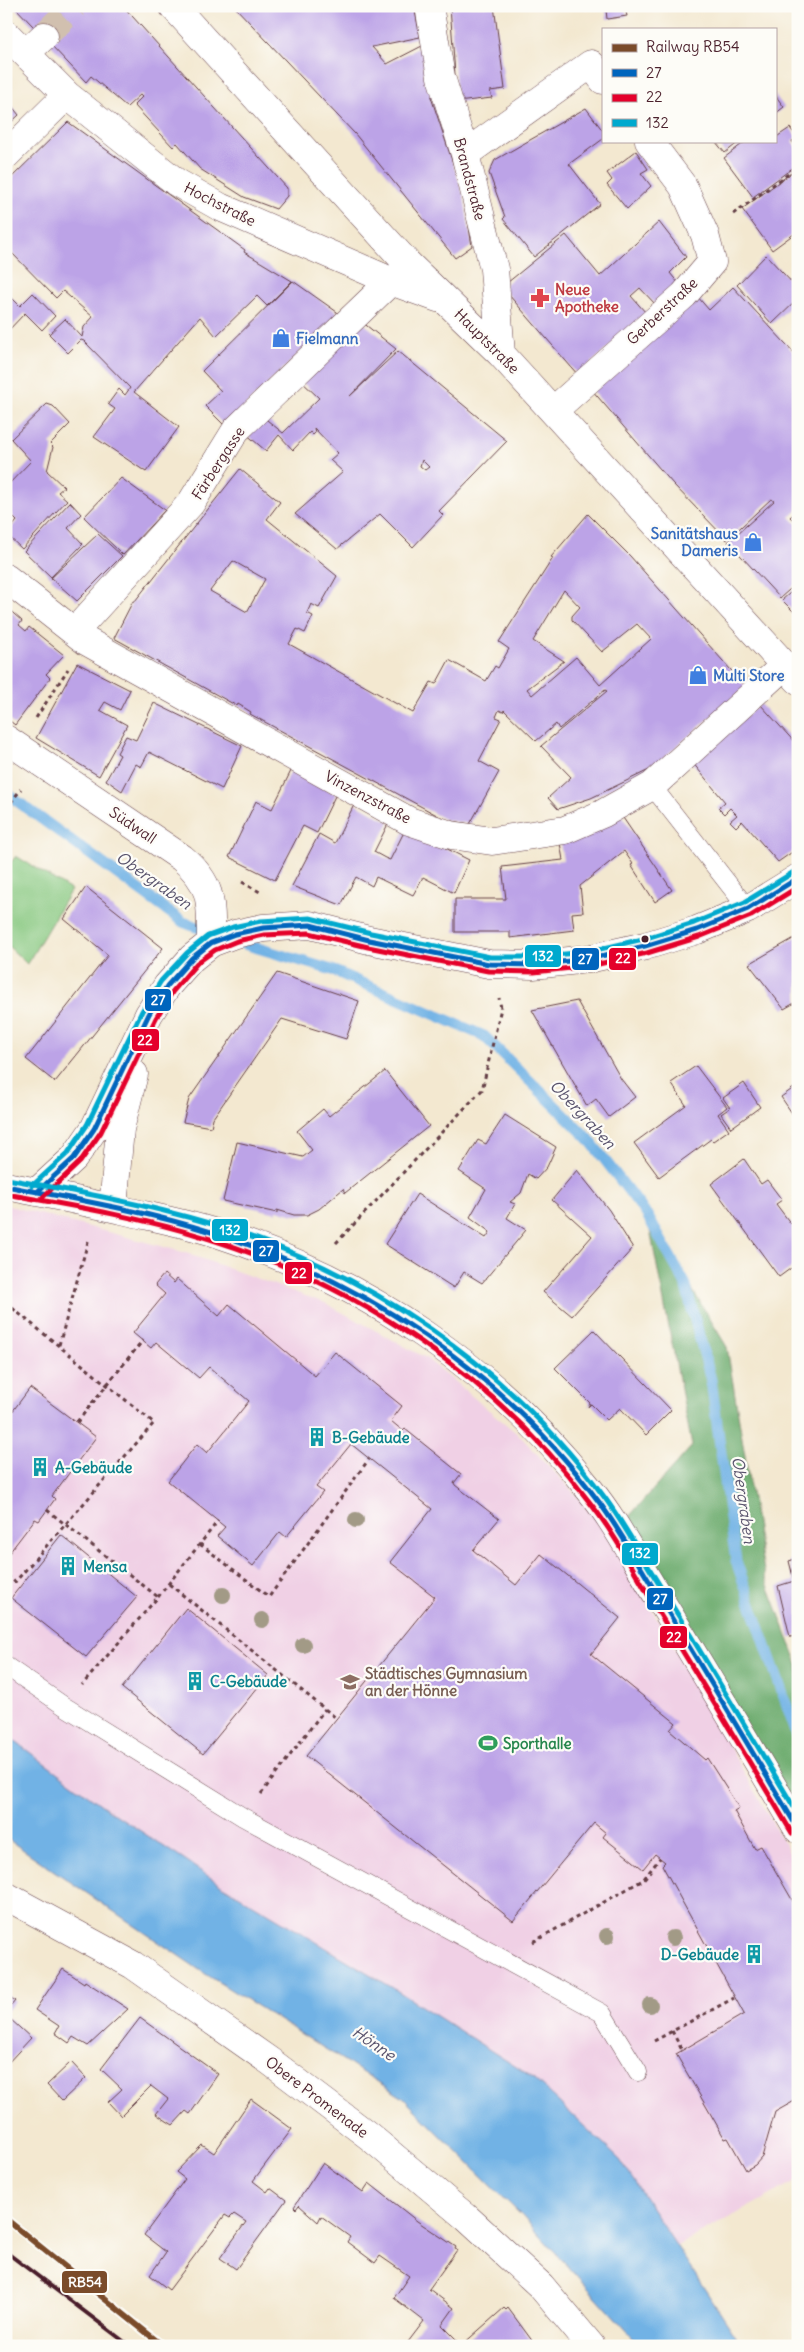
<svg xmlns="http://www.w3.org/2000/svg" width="804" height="2352" font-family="Delius,sans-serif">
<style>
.built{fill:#f0d0e5}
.green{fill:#87c880;stroke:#687456}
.forest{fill:#6dac6e;stroke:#5c664c}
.water{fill:#71b2e5;stroke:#5e6888}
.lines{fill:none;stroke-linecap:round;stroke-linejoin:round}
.stream{stroke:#71b2e5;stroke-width:11}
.building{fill:#bca3e7;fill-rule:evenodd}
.street-tunnel{stroke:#d1c0af;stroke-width:28;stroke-dasharray:28 14;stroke-linecap:butt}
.lane-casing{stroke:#633d44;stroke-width:19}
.street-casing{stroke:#633d44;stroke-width:29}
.path{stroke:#633d44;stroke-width:3;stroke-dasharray:4 4;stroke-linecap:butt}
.lane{stroke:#fff;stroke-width:18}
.street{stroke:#fff;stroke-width:28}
.rail{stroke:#4a1f2b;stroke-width:4}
.path-bridge{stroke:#633d44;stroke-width:3;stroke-dasharray:4 4;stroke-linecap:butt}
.bus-1-casing{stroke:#fdfcf7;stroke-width:9}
.bus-2-casing{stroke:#fdfcf7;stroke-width:9}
.bus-3-casing{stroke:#fdfcf7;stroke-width:9}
.bus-1{stroke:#0065bd;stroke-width:5}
.bus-2{stroke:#e4002b;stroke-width:5}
.bus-3{stroke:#00a9ce;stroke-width:5}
.rail-1-casing{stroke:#fdfcf7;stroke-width:10}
.rail-1{stroke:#7a4b2a;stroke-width:6}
.tree{fill:#a29a86}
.bus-dot{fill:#4a1f2b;stroke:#fdfcf7;stroke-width:2}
.labels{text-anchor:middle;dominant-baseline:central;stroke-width:4.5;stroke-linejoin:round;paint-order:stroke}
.street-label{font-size:15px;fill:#4a1f2b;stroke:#fdfcf7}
.health-label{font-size:15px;font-weight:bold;fill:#be3a42;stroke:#fdfcf7;text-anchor:start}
.shop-label{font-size:15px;font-weight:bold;fill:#366cbe;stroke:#fdfcf7;text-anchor:start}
.culture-label{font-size:15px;font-weight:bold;fill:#0d838f;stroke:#fdfcf7;text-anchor:start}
.education-label{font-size:15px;font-weight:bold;fill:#785e54;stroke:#fdfcf7;text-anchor:start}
.leisure-label{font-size:15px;font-weight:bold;fill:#27864d;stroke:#fdfcf7;text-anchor:start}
.water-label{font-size:16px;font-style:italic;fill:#58526c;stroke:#fdfcf7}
.line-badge{stroke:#fdfcf7;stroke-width:2}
.badge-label{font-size:14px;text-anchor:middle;font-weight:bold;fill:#fff}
</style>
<rect width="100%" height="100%" fill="#fdfcf7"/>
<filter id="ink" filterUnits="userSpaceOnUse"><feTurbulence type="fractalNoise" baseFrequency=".02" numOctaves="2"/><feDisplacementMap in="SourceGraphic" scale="10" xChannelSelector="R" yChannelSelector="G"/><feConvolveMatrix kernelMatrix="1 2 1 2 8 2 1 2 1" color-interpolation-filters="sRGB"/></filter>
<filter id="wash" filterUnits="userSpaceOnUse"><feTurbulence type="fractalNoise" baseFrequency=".0096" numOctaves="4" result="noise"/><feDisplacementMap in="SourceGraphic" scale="20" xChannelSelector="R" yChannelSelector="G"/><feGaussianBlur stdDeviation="1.12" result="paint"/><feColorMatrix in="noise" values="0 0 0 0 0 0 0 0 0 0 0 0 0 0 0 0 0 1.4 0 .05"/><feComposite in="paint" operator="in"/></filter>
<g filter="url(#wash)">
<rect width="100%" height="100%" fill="#f3e8d0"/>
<path class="built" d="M6,1205L183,1252L325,1303L426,1358L520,1436L598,1518L663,1629L798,1868V2180L675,2247L620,2160L431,2014L223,1886L103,1806L6,1735Z"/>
<path class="green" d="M16,856L71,890L27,964L6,944V868Z"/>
<path class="forest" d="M647,1215L727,1347L765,1577L798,1664V1828L617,1530L692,1446Z"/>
<path class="water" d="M6,1735L103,1806L223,1886L393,1988L532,2077L620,2160L742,2346H641L523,2217L402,2097L204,1973L6,1838Z"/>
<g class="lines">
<path class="stream" d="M6,793L183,922L210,932
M234,941L332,970L484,1036L588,1138L647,1215L685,1283L711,1380L736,1561L798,1737"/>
</g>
<g id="blocks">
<path class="building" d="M14,6H123L287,188V196L276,209L244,197L200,169L177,143L173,147L134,105L143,96L141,94L127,107L91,76L86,82Z
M234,6H414L420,37L372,47L387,64L422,46L433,96L431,97L464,197L472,246L455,258L355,134Z
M450,6H494L505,89L490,91L492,98L457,102Z
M625,8L627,16L607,19L606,10Z
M775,95L784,107L775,114Z
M6,99L19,115L6,127Z
M586,108L603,131V139L569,164L600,204L534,257L503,219L505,217L489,173L495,160Z
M68,122L245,250L244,252L292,281L267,306L257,296L216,336L200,317L134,392L179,427L146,472L94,437L115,409L108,404L119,389L125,395L130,388L84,341L81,340L68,353L49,334L65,319L82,337L84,327L93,317L63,291L56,298L8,249L6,250V183Z
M790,128L797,137L792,141L798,150V164L753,197L724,158L746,141H775V138Z
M715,141H740L725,153Z
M636,151L648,169L641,173L651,186L627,209L607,185L612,180L607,173Z
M798,168V231L772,250L742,209Z
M659,222L686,257L670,273L679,284L656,305L640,288L631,296L646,313L578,375L502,287L566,235L600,276Z
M766,255L798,289V299L772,324L737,285Z
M293,281L337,312L338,315L225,426L205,406L221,391L202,371Z
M733,287L798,357V510L790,517L798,525V582L780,598L728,542L774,501L771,499L727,540L673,484L579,375L697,296L709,310Z
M6,292L20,306L33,293L55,316L42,330L25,313L6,333Z
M362,322L396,349L349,397L398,351L507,441L439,511L443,515L413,547L380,514L337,549L295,514L343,472L330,460L338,453L314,428L315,433L313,435L310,432L293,450L279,435L266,451L245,433L262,416L283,433L319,398L299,379ZM422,460L429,467L425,470L420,466Z
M47,404L53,406L70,424L50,444L53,447L47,471L64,487L58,492L67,500L22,549L6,534L17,521L6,510V487L31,461L11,439Z
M240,469L280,502L267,519L337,576L319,608L311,604L307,613L313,616L305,633L297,629L289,644L413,713L431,682L436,684L449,660L486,681L495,666L498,668L509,649L499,642L553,558L551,557L588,514L630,556L746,687L649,770L591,798L558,809L548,798L571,777L541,746L607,691L605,690L559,729L556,724L536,741L504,710L503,712L499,710L496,717L501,719L479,761L499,772L470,824L446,820L250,714L251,712L238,704L237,706L114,638L133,601H135ZM233,561L265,579L247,612L210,591ZM564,590L580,607L572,616V620L602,652L637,624L651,639L600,685L576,657L532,695L527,689L564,661L533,641Z
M121,478L165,510L123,555L84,517Z
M70,502L81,514L68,528L83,544L51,577L24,551Z
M98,534L122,556L77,601L51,578Z
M798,586V616L782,600Z
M6,607L22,621L19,625L26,631L29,627L64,655L46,674L50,678L15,725L6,718Z
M77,663L130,690L120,710L105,702L100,710L127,725L99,776L36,738Z
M154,703L242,746L222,789L149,752L141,767L136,764L122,791L106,780L120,755L117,753L126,736L136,740Z
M760,704L798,746V848L778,862L742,821L736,827L730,821L737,815L730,808L724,814L718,808L725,802L692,762Z
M291,771L336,794L317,833L303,826L275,880L229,857L256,801L272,809Z
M355,803L389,822L374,852L385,858L390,860L406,828L469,860L454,893L423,877L413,895L376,877L372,886L356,877L341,905L292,886L319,834L335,843Z
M617,809L672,890L655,902L631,865L633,864L624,851L580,886L583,912L572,913L574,930L510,938V932H455V899H506L502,867L563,860L560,843Z
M86,887L163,948L55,1082L26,1059L108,955L64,919Z
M798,936V1001L784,1009L749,964Z
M277,973L359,1001L346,1039L282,1019L213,1118L211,1127L183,1122L189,1099Z
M577,1001L621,1079L635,1097L609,1117L596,1099L587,1106L532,1010Z
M696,1066L727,1107L718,1114L729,1130L713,1141L711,1139L659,1177L634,1143L686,1105L671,1083Z
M385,1071L429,1126L345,1193L343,1189L319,1209L307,1215H294L277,1210V1213L223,1201L237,1142L303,1157L312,1150L297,1131L323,1109L329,1116Z
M744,1083L760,1107L731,1128L721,1114L730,1108L723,1098Z
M798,1085V1122L781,1097Z
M505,1115L556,1147L547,1167L536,1179L528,1174L521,1193L510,1202L515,1204L507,1218L526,1230L482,1283L464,1272L454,1288L385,1244L417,1194L486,1238L490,1232L470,1217L486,1189L459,1171L478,1140L486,1144Z
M744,1159L761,1184L767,1180L782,1200L776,1204L791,1224L798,1219V1263L779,1277L711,1184Z
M577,1170L609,1210L633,1248L572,1316L543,1292L592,1236L552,1200Z
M164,1274L174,1283L177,1279L219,1316L229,1304L315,1376L335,1352L402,1406L391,1421L403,1431L405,1429L461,1474L454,1483L455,1485L499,1519L473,1550L516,1585L541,1554L620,1618L591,1654L676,1723L670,1730L705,1760L707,1758L739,1808L734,1811L755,1849L761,1846L798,1910V2099L775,2112L762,2157L755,2165L746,2170L728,2138L725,2139L676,2054L744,2014L662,1865L665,1862L655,1854L643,1869L603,1837L606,1833L594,1823L513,1921L306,1756L435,1597L390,1562L432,1509L351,1444L316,1487L323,1492L286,1537L280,1532L253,1566L217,1536L225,1527L168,1481L197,1444L207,1453L249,1401L209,1367L199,1378L156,1342L151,1348L133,1333L165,1294L155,1285Z
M594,1330L671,1410L646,1435L620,1408L607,1420L591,1404L588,1407L590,1403L555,1368Z
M30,1388L96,1437L52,1496L55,1499L39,1521L35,1519L6,1557V1420Z
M61,1535L137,1597L86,1657L11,1598Z
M798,1558V1636L790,1637L778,1586L794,1581L789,1561Z
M186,1608L268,1675L203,1754L122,1688Z
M63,1969L84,1983L85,1981L128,2009L88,2046L73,2037L69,2043L55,2033L59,2026L35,2010Z
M6,1994L15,2001L6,2012Z
M9,2018L31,2038L6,2065V2021Z
M140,2018L218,2074L190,2114L186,2111L173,2125L156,2114L168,2099L151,2086L121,2116L108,2102L122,2089L101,2069Z
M71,2062L86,2078L62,2101L47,2085Z
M251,2099L292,2129L253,2181L267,2192L270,2188L286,2200L236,2269L220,2258L246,2222L234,2214L230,2218L225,2215L169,2290L150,2275L166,2252L144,2235L185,2179L176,2172L202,2145L214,2153Z
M323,2163L363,2192L369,2183L417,2221L456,2247L455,2249L457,2250L429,2289L454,2308L442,2325L462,2345L504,2308L506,2310L508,2308L536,2346H412L408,2342L424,2321L394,2298L409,2276L380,2256L375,2263L347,2242L350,2237L321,2216L318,2222L299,2205L296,2209L294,2207Z"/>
</g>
</g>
<g filter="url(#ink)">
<use href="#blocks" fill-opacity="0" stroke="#633d44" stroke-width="1"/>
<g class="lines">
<path class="street-tunnel" d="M44,36L75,6"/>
<g class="lane-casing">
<path id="lane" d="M652,786L748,909
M6,1666L64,1706L243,1817L602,2013L638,2072"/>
</g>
<g class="street-casing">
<path id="street" d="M173,6L407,263L501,354L798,680
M429,6L441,77L465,154L494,269L501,354
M6,34L67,95L176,182L220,207L391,281L438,298
M26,53L44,36
M465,154L591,64L603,80
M6,155L67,95
M553,411L684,295L712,262L705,235L683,186L649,141
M6,578L86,641L409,821L451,835L492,841L565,830L602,814L652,786L785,665
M75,631L191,503L236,430L391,281
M6,739L182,858C214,885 211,904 211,943
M6,1186C45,1193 84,1202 122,1210C156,1218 190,1224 222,1235C366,1282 496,1369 589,1489C616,1522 636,1562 659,1598C706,1674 752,1752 798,1829
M37,1192L74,1158L94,1129L149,1014L167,986L192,958L211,943L235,934L263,928L310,925L369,940L489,964L533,965L588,959L645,946L697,930L748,909L798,878
M113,1208L120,1129L134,1074
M6,1896L133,1965L271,2062L369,2136L467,2218L541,2286L591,2346"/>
</g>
<path class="path" d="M733,214L798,167
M36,718L68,669
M6,809L21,789
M242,882L260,892
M336,1243L482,1090L501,1008L499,998
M6,1303L154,1423L15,1582L6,1575
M59,1345L89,1238
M77,1422L143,1340
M47,1510L158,1597L82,1685
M200,1544L269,1597L369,1459
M169,1584L336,1718
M158,1597L218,1521
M261,1794L325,1709
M533,1942L643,1880L660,1858
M672,2031L682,2050
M654,2041L734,1998"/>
<use href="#lane" class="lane"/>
<use href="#street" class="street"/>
<path class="rail" d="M6,2252L130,2346"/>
<path class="path-bridge" d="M77,1422L143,1340"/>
<g class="bus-1-casing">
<path id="bus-1" d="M6,1186C74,1199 145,1211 211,1232C363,1279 504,1373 599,1502C622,1533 641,1569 662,1602C708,1677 753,1753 798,1829
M37,1192L74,1158L94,1129L149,1014L167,986L192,958L211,943L235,934L263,928L310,925L369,940L489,964L533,965L588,959L645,946L697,930L748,909L798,878"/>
</g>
<g class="bus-2-casing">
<path id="bus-2" d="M6,1194C74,1206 144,1218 210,1239C360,1286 496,1378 591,1504C616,1536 635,1573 656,1608C702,1682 747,1758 792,1833
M42,1198L80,1162L101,1132L156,1018L173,991L197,963L215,950L237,941L264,935L309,933L368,947L488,971L534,972L590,966L647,953L699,937L751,916L798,887"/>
</g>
<g class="bus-3-casing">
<path id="bus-3" d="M7,1179C75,1191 145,1204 212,1224C366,1270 510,1367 605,1498C626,1527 643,1559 662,1589C708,1663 753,1739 798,1814
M32,1186L68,1153L87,1125L142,1011L161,981L187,953L208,936L233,927L261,921L310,918L371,933L490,957H533L587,952L643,939L694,923L745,902L794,872"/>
</g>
<use href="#bus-1" class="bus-1"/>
<use href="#bus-2" class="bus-2"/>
<use href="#bus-3" class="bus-3"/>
<g class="rail-1-casing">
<path id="rail-1" d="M6,2219L163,2346"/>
</g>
<use href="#rail-1" class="rail-1"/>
</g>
<g class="tree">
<circle cx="356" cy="1520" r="8"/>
<circle cx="223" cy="1595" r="8"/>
<circle cx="262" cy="1620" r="8"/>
<circle cx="303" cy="1645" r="8"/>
<circle cx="607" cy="1936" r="8"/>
<circle cx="673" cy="1938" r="8"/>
<circle cx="650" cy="2005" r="8"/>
</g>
</g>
<defs>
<g id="pharmacy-bare" transform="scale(1.5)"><path d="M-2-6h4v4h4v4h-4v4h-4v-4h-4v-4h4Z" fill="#e0444e" stroke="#fdfcf7" stroke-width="2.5" paint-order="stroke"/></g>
<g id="shop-bare" transform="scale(1.5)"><path d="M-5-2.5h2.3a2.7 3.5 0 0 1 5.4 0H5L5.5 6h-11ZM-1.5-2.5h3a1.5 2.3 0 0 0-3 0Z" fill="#3f7fe0" stroke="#fdfcf7" stroke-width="2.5" paint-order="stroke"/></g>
<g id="building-bare" transform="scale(1.5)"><path d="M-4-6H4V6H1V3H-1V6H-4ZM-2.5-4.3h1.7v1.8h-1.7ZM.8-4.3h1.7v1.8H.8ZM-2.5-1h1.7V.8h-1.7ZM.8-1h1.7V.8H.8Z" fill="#0f9aa8" stroke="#fdfcf7" stroke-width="2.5" paint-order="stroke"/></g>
<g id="school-bare" transform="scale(1.5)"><path d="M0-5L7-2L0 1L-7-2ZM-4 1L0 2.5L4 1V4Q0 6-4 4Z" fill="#8d6e63" stroke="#fdfcf7" stroke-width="2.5" paint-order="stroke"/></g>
<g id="stadium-bare" transform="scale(1.5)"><path d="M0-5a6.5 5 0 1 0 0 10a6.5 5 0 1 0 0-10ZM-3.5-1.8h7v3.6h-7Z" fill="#2e9e5b" stroke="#fdfcf7" stroke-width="2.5" paint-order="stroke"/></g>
</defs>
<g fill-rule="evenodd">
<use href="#pharmacy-bare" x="540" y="298"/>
<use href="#shop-bare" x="281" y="338"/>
<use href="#shop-bare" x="753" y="542"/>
<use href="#shop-bare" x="698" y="675"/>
<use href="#building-bare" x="317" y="1437"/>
<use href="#building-bare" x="40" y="1467"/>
<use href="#building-bare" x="68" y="1566"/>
<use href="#building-bare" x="195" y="1681"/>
<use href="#school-bare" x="350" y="1682"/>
<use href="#stadium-bare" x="488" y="1743"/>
<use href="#building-bare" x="754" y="1954"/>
</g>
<circle class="bus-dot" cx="645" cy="939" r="4.5"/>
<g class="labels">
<g class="street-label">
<text transform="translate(470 179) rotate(75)">Brandstraße</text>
<text transform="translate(220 204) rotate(27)">Hochstraße</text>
<text transform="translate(662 311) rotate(-43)">Gerberstraße</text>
<text transform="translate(487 341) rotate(45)">Hauptstraße</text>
<text transform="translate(218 463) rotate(-57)">Färbergasse</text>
<text transform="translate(368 797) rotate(28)">Vinzenzstraße</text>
<text transform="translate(133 825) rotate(34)">Südwall</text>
<text transform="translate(317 2097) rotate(37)">Obere Promenade</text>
</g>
<g class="health-label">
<text x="555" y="289">Neue<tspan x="555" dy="17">Apotheke</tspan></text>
</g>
<g class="shop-label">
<text x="296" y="338">Fielmann</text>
<text x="738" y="533" text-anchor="end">Sanitätshaus<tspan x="738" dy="17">Dameris</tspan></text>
<text x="713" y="675">Multi Store</text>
</g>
<g class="culture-label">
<text x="332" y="1437">B-Gebäude</text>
<text x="55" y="1467">A-Gebäude</text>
<text x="83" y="1566">Mensa</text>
<text x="210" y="1681">C-Gebäude</text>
<text x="739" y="1954" text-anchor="end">D-Gebäude</text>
</g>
<g class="education-label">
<text x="365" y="1673">Städtisches Gymnasium<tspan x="365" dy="17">an der Hönne</tspan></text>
</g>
<g class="leisure-label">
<text x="503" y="1743">Sporthalle</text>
</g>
<g class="water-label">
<text transform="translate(154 880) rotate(35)">Obergraben</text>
<text transform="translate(583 1114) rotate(47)">Obergraben</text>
<text transform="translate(744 1500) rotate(82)">Obergraben</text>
<text transform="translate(374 2043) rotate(34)">Hönne</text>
</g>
</g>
<g class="line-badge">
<rect x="524" y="944" width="38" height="24" rx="5" fill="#00a9ce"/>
<rect x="608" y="947" width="29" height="24" rx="5" fill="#e4002b"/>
<rect x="571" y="947" width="29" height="24" rx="5" fill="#0065bd"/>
<rect x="144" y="988" width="28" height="24" rx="5" fill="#0065bd"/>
<rect x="131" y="1028" width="29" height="24" rx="5" fill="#e4002b"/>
<rect x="211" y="1218" width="38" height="24" rx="5" fill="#00a9ce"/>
<rect x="252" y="1239" width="28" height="24" rx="5" fill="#0065bd"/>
<rect x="284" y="1261" width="29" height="24" rx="5" fill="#e4002b"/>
<rect x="621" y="1542" width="38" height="24" rx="5" fill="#00a9ce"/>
<rect x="646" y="1587" width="28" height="24" rx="5" fill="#0065bd"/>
<rect x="659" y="1625" width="29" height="24" rx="5" fill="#e4002b"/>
<rect x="61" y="2270" width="47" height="24" rx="5" fill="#7a4b2a"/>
</g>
<g class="badge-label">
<text x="543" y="961">132</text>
<text x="623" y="963">22</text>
<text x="585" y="964">27</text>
<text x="158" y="1005">27</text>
<text x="145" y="1045">22</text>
<text x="230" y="1235">132</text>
<text x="266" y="1256">27</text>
<text x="299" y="1278">22</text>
<text x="640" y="1558">132</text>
<text x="660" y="1604">27</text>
<text x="674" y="1642">22</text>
<text x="85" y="2287">RB54</text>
</g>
<rect width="804" height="2352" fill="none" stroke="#fdfcf7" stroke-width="25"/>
<rect x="602" y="28" width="175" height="115" fill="#fdfcf7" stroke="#b5a4a5"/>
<rect x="612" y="44" width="25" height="8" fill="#7a4b2a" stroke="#b5a4a5"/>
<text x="646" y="52" font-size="15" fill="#4a1f2b">Railway RB54</text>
<rect x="612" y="69" width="25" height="8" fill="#0065bd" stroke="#b5a4a5"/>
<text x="646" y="78" font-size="15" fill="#4a1f2b">27</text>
<rect x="612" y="94" width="25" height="8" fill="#e4002b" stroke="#b5a4a5"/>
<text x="646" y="102" font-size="15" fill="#4a1f2b">22</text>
<rect x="612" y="119" width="25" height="8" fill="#00a9ce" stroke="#b5a4a5"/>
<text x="646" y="128" font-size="15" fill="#4a1f2b">132</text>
</svg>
